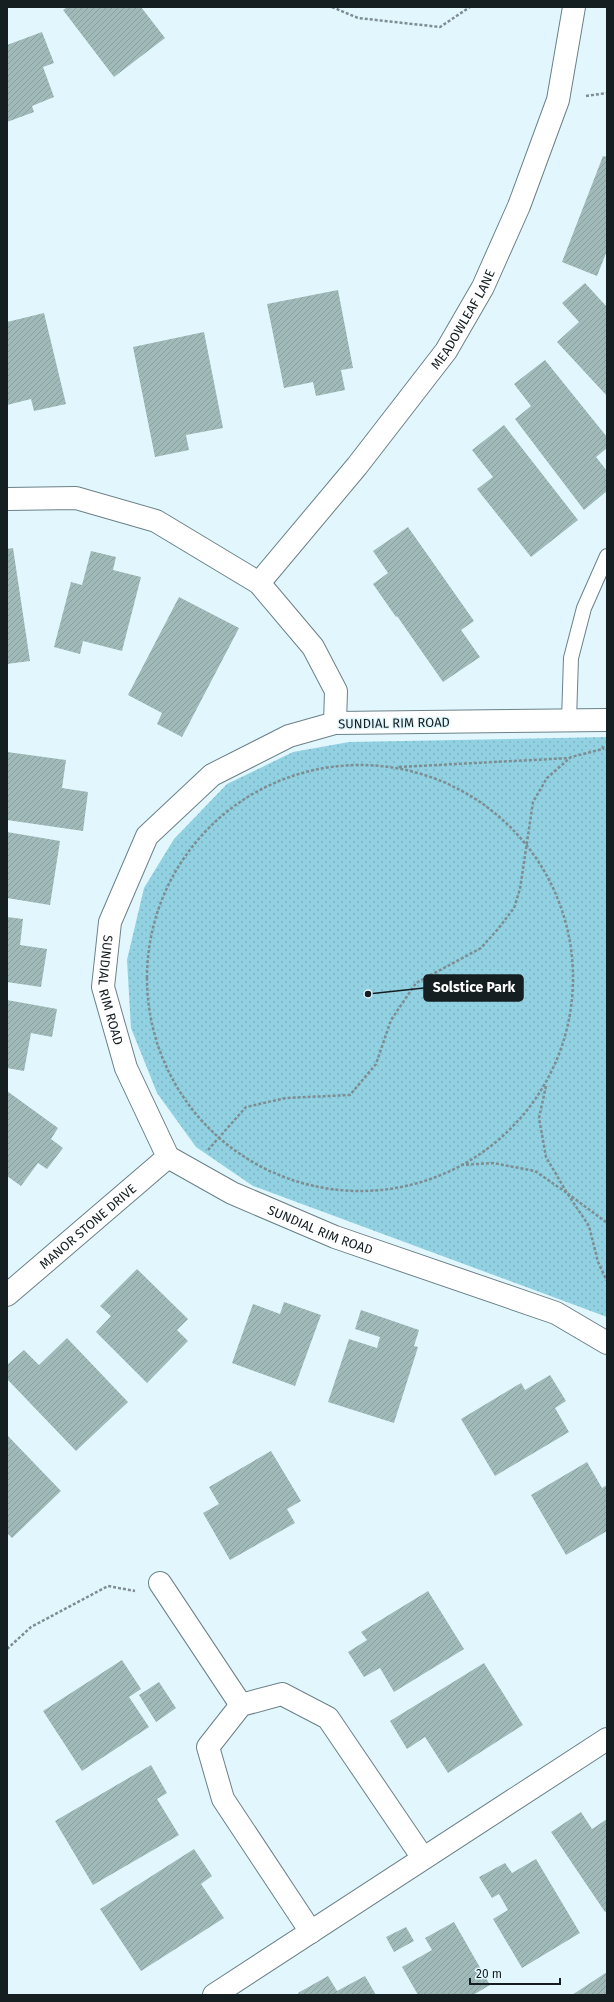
<svg xmlns="http://www.w3.org/2000/svg" width="614" height="2002" font-family="'Fira Sans',sans-serif">
<style>
.grass{fill:url(#grass-dots)}
.building{fill:url(#building-hatch)}
.lines{fill:none;stroke-linecap:round;stroke-linejoin:round}
.lane-casing{stroke:#6a8188;stroke-width:16}
.street-casing{stroke:#6a8188;stroke-width:24}
.path{stroke:#7e8d92;stroke-width:2.5;stroke-dasharray:3 2;stroke-linecap:butt}
.lane{stroke:#fff;stroke-width:14}
.street{stroke:#fff;stroke-width:22}
.labels{text-anchor:middle;dominant-baseline:central;stroke-width:3;stroke-linejoin:round;paint-order:stroke}
.street-label{font-size:13px;fill:#151e21;stroke:#e2f7fd}
.leader{fill:none;stroke:#151e21;stroke-width:1.5}
.callout-dot{fill:#151e21;stroke:#e2f7fd;stroke-width:1.5}
.callout{fill:#151e21;stroke:#151e21;stroke-width:1.5}
.callout-label{font-size:14px;text-anchor:middle;font-weight:bold;fill:#fff}
</style>
<defs>
<pattern id="grass-dots" width="8" height="8" patternUnits="userSpaceOnUse"><rect width="8" height="8" fill="#91d1e2"/><path d="M2 2h.1M6 6h.1" fill="none" stroke="#7cb3c2" stroke-width="1.8" stroke-linecap="round"/></pattern>
<pattern id="building-hatch" width="6" height="6" patternUnits="userSpaceOnUse"><rect width="6" height="6" fill="#9fbab8"/><path d="M-1 1l2-2M0 6l6-6M5 7l2-2" fill="none" stroke="#889f9e"/></pattern>
</defs>
<rect width="100%" height="100%" fill="#e2f7fd"/>
<path class="grass" d="M607,737V1317L253,1186L196,1147L157,1093L131,1028L127,960L144,888L174,839L227,784L293,752L349,742Z"/>
<path class="building" d="M67,7H141L165,38L114,77L63,10Z
M42,32L54,63L43,67L54,97L32,106L34,112L7,122V45Z
M603,156L607,157V251L597,276L562,262Z
M585,283L607,307V396L557,342L579,322L562,303Z
M338,290L353,368L341,370L345,390L316,396L313,382L284,388L267,304Z
M44,313L66,404L34,411L31,399L7,405V322Z
M204,332L223,428L186,435L189,450L155,457L133,347Z
M545,360L607,437V448L596,457L607,471V491L584,510L515,419L531,406L514,384Z
M504,425L578,520L531,557L477,489L493,477L472,450Z
M408,527L474,621L461,630L480,657L443,682L397,616L396,617L373,584L388,573L373,551Z
M13,548L30,661L7,664V549Z
M91,551L116,557L113,570L141,577L122,651L83,641L80,654L54,647L71,582L82,585Z
M179,597L239,628L182,737L157,724L162,713L128,695Z
M7,752L66,760L62,788L88,792L83,831L7,820Z
M7,832L60,841L50,905L7,898Z
M7,917L23,919L20,945L47,949L41,987L7,982Z
M7,1000L57,1009L52,1037L31,1033L24,1071L7,1068Z
M7,1091L58,1128L51,1139L63,1148L47,1169L38,1163L21,1186L7,1176Z
M137,1269L188,1319L177,1330L188,1341L147,1383L96,1332L111,1316L100,1306Z
M284,1302L321,1315L295,1386L232,1363L253,1304L280,1314Z
M361,1310L419,1330L414,1346L418,1347L394,1423L328,1402L349,1339L377,1348L380,1337L355,1329Z
M67,1338L128,1402L76,1451L7,1379V1365L24,1350L39,1365Z
M550,1375L566,1401L555,1408L569,1432L495,1476L461,1419L521,1383L525,1390Z
M7,1435L61,1491L12,1538L7,1533Z
M271,1451L301,1501L287,1509L295,1523L230,1560L203,1513L219,1504L209,1487Z
M587,1462L602,1488L607,1485V1531L566,1555L531,1495Z
M428,1591L464,1649L394,1692L380,1668L364,1677L348,1652L367,1640L361,1632Z
M122,1660L141,1689L129,1697L149,1727L82,1771L43,1711Z
M484,1663L523,1725L448,1773L425,1737L407,1749L390,1721Z
M159,1682L176,1708L156,1722L139,1695Z
M151,1765L167,1793L157,1799L179,1835L93,1885L55,1821Z
M581,1812L592,1829L607,1819V1911L605,1912L551,1832Z
M194,1849L212,1876L201,1884L224,1918L141,1971L100,1909Z
M536,1859L580,1933L522,1968L493,1919L508,1910L499,1894L492,1898L479,1877L505,1863L512,1873Z
M454,1922L490,1985L473,1995H418L402,1967L432,1950L425,1938Z
M406,1927L414,1941L394,1952L386,1937Z
M607,1972V1995H572Z
M328,1976L337,1991L365,1976L376,1995H299L298,1993Z"/>
<g class="lines">
<g class="lane-casing">
<path id="lane" d="M569,720L571,658L584,608L607,556"/>
</g>
<g class="street-casing">
<g id="street">
<path d="M7,499L76,498L156,521L259,583L313,647L336,691L335,723"/>
<path id="s1" d="M259,583L357,466L446,351L483,287L519,206L558,100L574,7"/>
<path id="s2" d="M607,720L335,723L289,736L212,775L147,836L110,922L103,987L126,1068L168,1157L232,1193L335,1237L556,1313L607,1343"/>
<path id="s3" d="M7,1295L168,1157"/>
<path d="M160,1583L241,1705"/>
<path d="M311,1932L223,1799L208,1747L241,1705L282,1694L328,1718L423,1858"/>
<path d="M214,1995L607,1739"/>
</g>
</g>
<path class="path" d="M332,7L358,18L440,27L470,7
M586,96L607,93
M147 978a213 213 0 1 1 426 0a213 213 0 1 1-426 0Z
M399,767L570,758
M546,1086L539,1118L546,1157L567,1193L607,1223
M208,1150L246,1107L286,1098L350,1095L376,1064L391,1020L416,983L481,948L498,929L514,908L520,889L533,802L547,778L571,757L603,749V746
M461,1165L493,1163L535,1171L567,1193L589,1226L598,1262L607,1281
M7,1649L31,1627L108,1586L135,1591"/>
<use href="#lane" class="lane"/>
<use href="#street" class="street"/>
</g>
<g class="labels">
<g class="street-label">
<text stroke="none"><textPath href="#s1" startOffset="334">MEADOWLEAF LANE</textPath></text>
<text transform="translate(394 723) rotate(-1)">SUNDIAL RIM ROAD</text>
<text stroke="none"><textPath href="#s2" startOffset="658">SUNDIAL RIM ROAD</textPath></text>
<text stroke="none"><textPath href="#s3" startOffset="106">MANOR STONE DRIVE</textPath></text>
<text stroke="none"><textPath href="#s2" startOffset="1006">SUNDIAL RIM ROAD</textPath></text>
</g>
</g>
<path class="leader" d="M368 994L424 988"/>
<circle class="callout-dot" cx="368" cy="994" r="4"/>
<rect class="callout" x="424" y="975" width="99" height="26" rx="4"/>
<g class="callout-label">
<text x="474" y="992">Solstice Park</text>
</g>
<rect width="614" height="2002" fill="none" stroke="#151e21" stroke-width="16"/>
<path d="M470 1978v6h90v-6" fill="none" stroke="#151e21" stroke-width="2"/>
<text x="476" y="1978" font-size="12" fill="#151e21" stroke="#e2f7fd" stroke-width="3" paint-order="stroke">20 m</text>
</svg>
